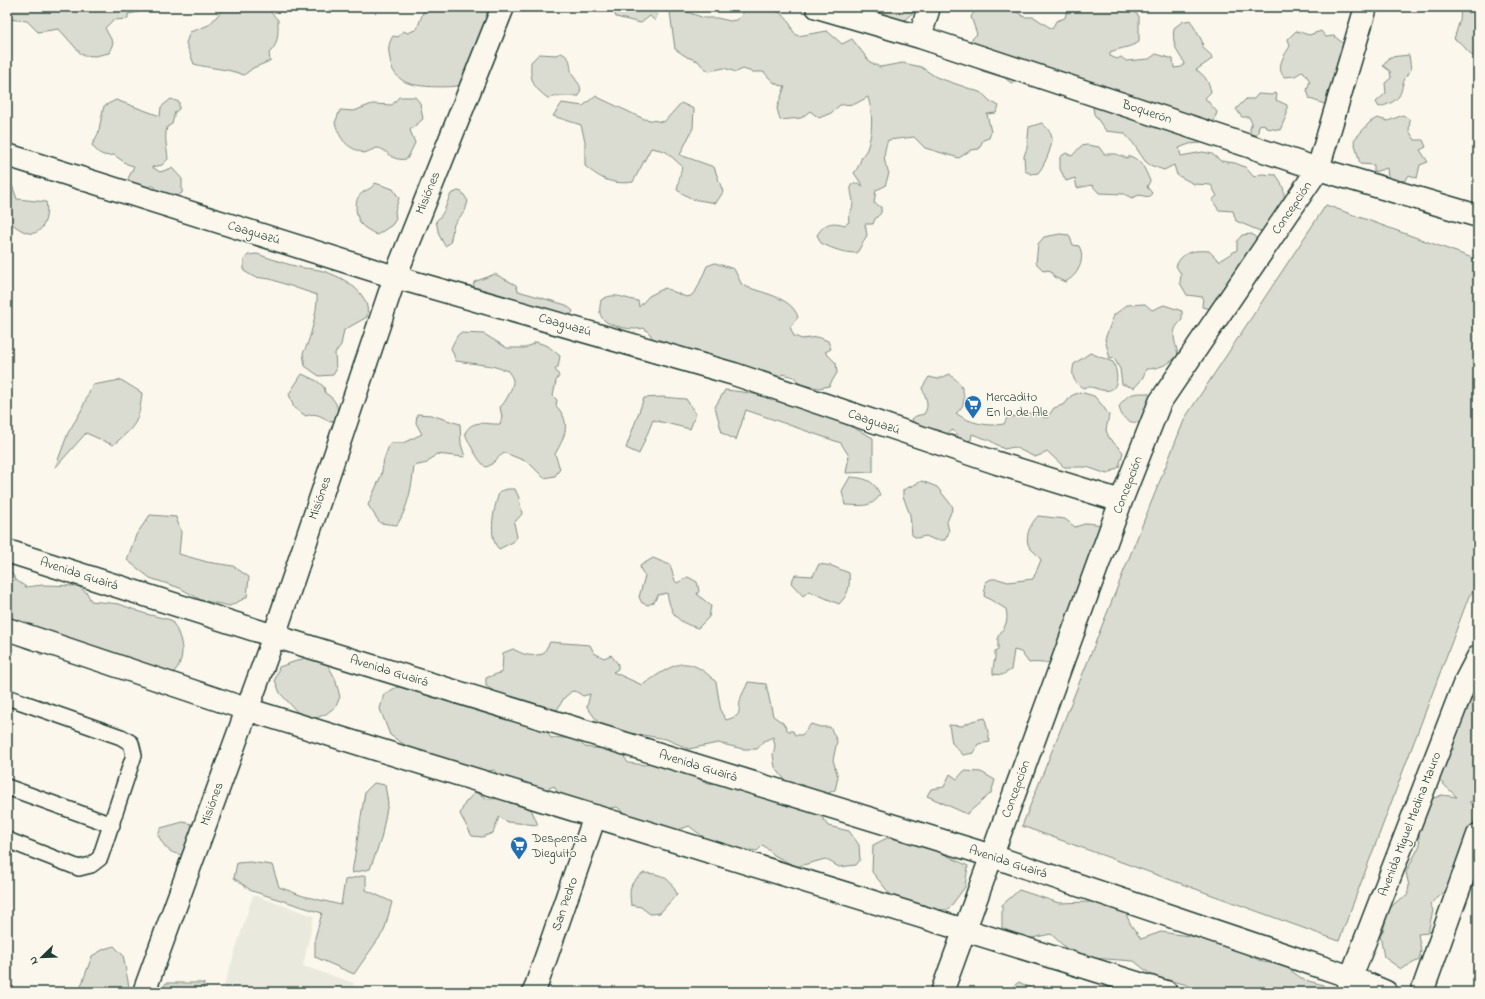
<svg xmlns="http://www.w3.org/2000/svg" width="1485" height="999" font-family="'Indie Flower',sans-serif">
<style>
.built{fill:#eae9de}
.green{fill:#dbdcd1;stroke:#7d8c82}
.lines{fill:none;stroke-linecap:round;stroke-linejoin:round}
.lane-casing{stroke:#1f3d34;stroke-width:18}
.street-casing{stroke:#1f3d34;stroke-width:25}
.lane{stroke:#fbf7ec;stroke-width:15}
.street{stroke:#fbf7ec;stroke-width:22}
.labels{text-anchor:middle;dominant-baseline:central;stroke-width:3;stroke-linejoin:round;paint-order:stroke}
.street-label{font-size:13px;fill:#1f3d34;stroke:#fbf7ec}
.poi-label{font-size:13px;fill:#1f3d34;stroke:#fbf7ec;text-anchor:start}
</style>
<rect width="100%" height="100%" fill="#fbf7ec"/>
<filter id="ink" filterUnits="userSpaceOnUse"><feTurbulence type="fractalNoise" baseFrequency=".025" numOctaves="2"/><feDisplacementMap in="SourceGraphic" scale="8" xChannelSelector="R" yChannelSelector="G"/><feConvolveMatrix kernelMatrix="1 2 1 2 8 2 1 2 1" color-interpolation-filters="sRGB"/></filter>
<g filter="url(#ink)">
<path class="built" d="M253,895L314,916L303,966L354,983L351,992H230L223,989Z"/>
<path class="green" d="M7,7H149L139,12L128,14V19L113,20L105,28L113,43L109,53L95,56L82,55L59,29L38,32L27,21L8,19Z
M225,7H236L239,10L250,7H266L278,20C278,33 279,44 269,53L270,61L253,68L244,75C226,68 212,69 194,64L186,43L190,32L209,25Z
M425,7H483L490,18L463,85C451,88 411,88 402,80C394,74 391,68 390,59C388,50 388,44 393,36L398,37L403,31L408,33L417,29Z
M612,7H665L658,12L655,21L650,16L641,23L616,17Z
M749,7C764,7 782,8 790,24C793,30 792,32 798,36L827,31L842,44L852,39L870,62L880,67L903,63L921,67L936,77L982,93L990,101L999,106L996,113L987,114L991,132L989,138L983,140L979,149L971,150L959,158L925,148L914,137L888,140C883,153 883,161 889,173L885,186L876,190L874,203L881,207V213L875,219L873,224H865L867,235L857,253C844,253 833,249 821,243L817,235C825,223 831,221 845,225L849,222C847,214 853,211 853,203C853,197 850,192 851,184L858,183L863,186L854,173C859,167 859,163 862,157C863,154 866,152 867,149C873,132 873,114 868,97L855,104L840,105L831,113L819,118L810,111L801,118L780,120L777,108L785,86C775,86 770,79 764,72H752L743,69L736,72L724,68L709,71L703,67L698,61L687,57L675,49L670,12L682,10L704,18H717L730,21L736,20Z
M842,7H921L918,8L900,24Z
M984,7L997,11L1011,7L1024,17H1034L1052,29L1056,21L1065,18L1067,10L1071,7H1129L1139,16V42C1129,48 1120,48 1110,52V56L1117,59L1121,57L1126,61L1149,59L1156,54L1173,59L1174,68L1182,67L1185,63C1176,52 1172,42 1174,28L1182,22L1190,20L1202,41L1203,48L1211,55L1212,59L1196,70C1205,75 1209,82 1211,92L1205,98L1217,112L1211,130L1201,138V143L1189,144L1179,148L1181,156L1203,152L1212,154L1221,161L1235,163L1245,167L1254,177L1261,174L1276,175C1294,197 1278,213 1267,234L1236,221L1233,211L1219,210L1212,200L1217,196L1211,185L1194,184L1177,175L1174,165L1164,170L1150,165L1145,161L1133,143L1124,133L1106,131L1094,114L1093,107L1096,103L1036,77L1028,86L1022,81L1011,83L1005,78L982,71L969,60V42L977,34L971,17L976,9Z
M1461,7H1478V59C1468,55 1464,43 1454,39L1460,20Z
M1296,31L1309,35L1321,31L1326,37L1334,36L1344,44L1330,106L1310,99L1307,90L1310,81L1303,71L1295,76L1284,77C1275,66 1285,55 1290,46L1288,39Z
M561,53C575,59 567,67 574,77C579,85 583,86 579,96H554L549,99C533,87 530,82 531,62L539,54L556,55Z
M1409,55L1411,70C1395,86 1411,99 1379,107L1376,102L1386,93L1385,83L1391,78L1390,71L1383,66L1390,57Z
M1274,93L1277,94L1276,100L1287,105V114L1280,130L1266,128L1264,124L1259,125L1258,132L1255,136L1250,134V129L1252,123L1249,117H1242L1236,109L1246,99H1254L1258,94L1272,95Z
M595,96L644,119L664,122L681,103L694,109L693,128L680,155L714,167L723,192L716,203L692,199L677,190L682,166L665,151L651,148L633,182C612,185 601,179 585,166V141L581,125L553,116L562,103L583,106Z
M399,97H415L420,103L423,119L410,130L415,143L407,159C389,162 387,148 377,148C373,149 368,152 364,153C346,147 341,141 335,123L340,110L354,111L372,104L392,105Z
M171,99L179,102V109L175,112L172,124L167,127C164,138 167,148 168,159L162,165L152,167L160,172L172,168L182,179V193L176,197L161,194L155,187L151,185L147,190L130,183L128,179L134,166L127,164L114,155C104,157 98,154 92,145L98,134L104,106L116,100L160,116L161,107Z
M1403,115L1410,120L1409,131L1415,140H1423L1426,147L1420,150L1428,162L1420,165L1417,178L1409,175L1406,180L1395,182L1388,178L1387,168L1374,172V165L1360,164L1354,140L1370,122L1377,118L1388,121Z
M1042,123C1047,128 1052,133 1052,140C1051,150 1044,166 1038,173L1031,174L1025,171L1024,156L1027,148L1029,127Z
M1087,145L1099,147L1104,154H1116L1127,158L1130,156C1142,161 1145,169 1150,181L1147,187L1152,193L1149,197L1139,195L1132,198L1124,194L1099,193L1092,185L1077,188L1075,178L1066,181L1060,169V157L1066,153L1072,156L1081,146Z
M7,183L12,185L17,199L46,202C49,216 43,241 23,231C18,229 13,224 7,221Z
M375,183L393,189L399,198L395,211L396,219L392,225L377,235C372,232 364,228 361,224C356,217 353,200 361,194C366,189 371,190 375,183Z
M458,191L462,192L468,201L465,211L454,224L450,243L445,246L439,235L436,221C446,212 445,205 451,194Z
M1326,205L1478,260V585L1469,596L1339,941L1022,826L1185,418Z
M1060,234L1069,235L1073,245L1079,246C1086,259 1078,276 1065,282L1056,278L1049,270L1044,271L1036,263L1038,244L1044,237Z
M1252,234L1258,240L1212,309L1202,307L1203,297L1187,295L1180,283L1181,274L1176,266C1183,251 1193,250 1209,251L1219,261L1237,250V241L1242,235Z
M257,254C270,258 282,263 295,266C303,269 312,268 319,270C340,275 372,292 367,317L344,330L341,345L335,353L336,370L333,375L319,376L305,366L303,353C310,343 318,307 317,295L270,279L254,277L244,271V260L248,255Z
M715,263L734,269L742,285C760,293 791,296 798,317L790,327L794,336L802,339L818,337L828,341L831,349L825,352L836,363L837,373L829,386L819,388L801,385L794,377L782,374L771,389L723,378L713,380L704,377L655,343L650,334L644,328C635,331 609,327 603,319C598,313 600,307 601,300C615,291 624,299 638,301L639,307L649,296L665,288L686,297L691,296L697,289L707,266Z
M495,274L516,285L518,291L566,305L573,311L569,318L473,289L474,282Z
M1145,304L1152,310L1164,305L1182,311V320C1169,332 1175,339 1178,355C1170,364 1158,369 1146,369C1144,377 1140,382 1134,388L1122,384L1120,369L1114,358L1110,359L1105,339L1114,315L1127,305Z
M460,333L484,334L507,348H525L536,342L548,346L560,356L558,367L555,369L559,376L556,381L553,396L557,400L556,406C572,422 565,437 555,454L560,469L555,476L544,478L528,462L505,453C497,456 494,465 486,467C480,464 467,440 465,433C473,418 486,425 500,424L502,417L500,407C505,404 514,386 513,380C512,377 510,374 508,371L492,366L456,361L451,348L457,336Z
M1090,353L1113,362C1118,372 1121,394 1102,390C1095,389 1091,385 1083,388C1073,382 1071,375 1074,364Z
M302,374L317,381L324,387L325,393C337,400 338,407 339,420L330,422C322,416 315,412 306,416L294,408L289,394Z
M950,374C953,378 960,382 961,386C966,396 965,407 956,413C968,423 988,427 1004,424L1007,418L1030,413L1047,418L1054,408L1065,404L1071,396L1080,392L1094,396L1102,405L1109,415L1106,430L1109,438L1123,452L1119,467L1107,474L1087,467H1064L1048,452L1035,457L1014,447L1004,449L989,440L972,434L971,440L962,442L953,430L943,436L914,428L912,419L916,416L924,414C930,405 926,398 922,388L929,377L938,379Z
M121,380L142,393C139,422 136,426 113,445L86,433L55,468L68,433L81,411L92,385Z
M725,390C769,393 834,416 873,438V472L846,473L849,456L841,443L746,410L736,440L722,433L715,407Z
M1148,393L1153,400L1144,421C1130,425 1122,420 1119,407C1127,393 1133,393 1148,393Z
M662,397L686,399L696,414L690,429L653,420L639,454L626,448L644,398Z
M417,414L431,415L460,424L461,444L465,457L436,454L427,463L414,466C412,486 408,508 397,525L380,523L368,505L381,476L384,459L390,443H403L422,434L416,423Z
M850,477C865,478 874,480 880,495C871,509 859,505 845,505L842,491Z
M922,481L937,487L953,507L947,522L949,532L945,540H935L926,536L917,538L912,535L910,515L903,496V490Z
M508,489H515L519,498L522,514L514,523L517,537L513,542L499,549C487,538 494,505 500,491Z
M150,515L176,517L181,532L179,554L207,562L233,566L249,577L247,597L230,606L201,600L180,588L150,578L127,560L136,535Z
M1038,516L1065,519L1075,527L1088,523L1102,525L1094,595V608C1085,617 1087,621 1086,633C1084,643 1054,662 1045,663C1040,663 1034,662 1029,663L1021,652L1014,650L1011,670L1002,675L993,674C992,666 996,660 995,652L998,650V636C1005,627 1009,622 1006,609L984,596L986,582L991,579H998L1008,582L1033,579L1041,560C1038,555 1034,552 1030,548C1023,538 1031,523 1038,516Z
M653,558L670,565L675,581L677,583L688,577L697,582L699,591L697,594L711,606L709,617L698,628C676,622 671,614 667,593L658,595L654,602L648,605L642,603L639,597L645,576L641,570L640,566Z
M7,561L12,563L11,572L16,580L26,587L43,585L78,586L87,593L91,601L119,604L146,614L171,620C182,636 188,658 173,673L51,652L41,655L32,647L7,640Z
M819,564L832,566L849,573C850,586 849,594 839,604L809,591L803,596L791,583L795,575L813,576Z
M1478,639V800L1469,802L1473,805L1476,815L1466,847L1448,890L1440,895L1430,904L1433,910L1428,933L1418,934L1421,950L1419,960L1401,969L1384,957L1380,935C1385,929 1384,926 1386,919C1388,908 1396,900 1407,896L1409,886L1406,872L1420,845L1418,829L1429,800L1442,795L1457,797L1438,779L1435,760L1453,750C1458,713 1472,678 1476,641Z
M550,642L590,645L594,653L604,658L611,655L618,664V669L613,672L642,685C674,665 685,651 716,682L721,712L726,720C742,715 738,715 740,701C741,695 746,688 748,682L766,684L773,716L783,723L788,731H793L795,735H802L811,724L820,727H830L837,741L833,760L838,777L835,790L824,795L790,787L775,767L773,755L775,746L773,737L764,741L757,749H743L718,743L689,749L666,739L643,735L636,737L607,729L598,722L587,707L590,694L583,696L577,692L572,691L564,698L557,710H550L500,695L486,686V678L502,672L503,653L513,649C524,655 530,657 543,654Z
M311,656L325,660L335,678L340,697L336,706L326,714L314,719L301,716L280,693L275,680L279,667Z
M418,682L425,694L441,696L543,726L551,738C561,737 578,738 585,747C602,751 617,742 628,763L645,765L652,761L694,772C698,781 705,782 713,784L718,779L819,813L828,826L849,831L859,845L860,860L856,865L839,867L825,859L796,867L774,855L763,845L757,851L750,850L741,853L706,839L689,826L673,832L629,817L617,807L604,809L560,796L554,786L538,793L500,779L494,770L482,772L408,747L390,735L380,709L384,694L395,688Z
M985,718L990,742L978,744L974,753L963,755L952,743L949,725L962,726L972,721Z
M964,771L981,772L995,780L991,793L967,814L927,796L931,789L944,787L950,774L957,779Z
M374,783L385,785L388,803L381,839L370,869L352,873L365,792Z
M475,792L488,799L510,798L521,804L531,809L538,825L508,822L499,817L493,833L482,837L472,836L460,814L465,803Z
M183,822L192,824L194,856C172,854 168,854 158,835L161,828Z
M887,838L912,841L944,854L968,866L965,887L948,910L928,909L895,900L872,872L873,845Z
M249,862L272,865L279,887L303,896L341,905L345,880L366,875V890L392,902L384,931L354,974L315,957V938L322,913L252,891L234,878L237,863Z
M644,873C663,874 669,877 677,894L660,913L650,914L641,907L631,905C629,889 629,882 644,873Z
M1019,890L1059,903L1089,902L1117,895L1131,925L1141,939L1161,932L1230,942L1242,952L1263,962L1283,965L1304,980L1324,985L1326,992H1203L1184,984L1154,977L1134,961L1092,958L1067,949L1051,934L1027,939L1002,928V905Z
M114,946L123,955L130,992H79L92,956L104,949Z
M1019,982L1038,992H1005Z
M166,983H204L203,992H160Z"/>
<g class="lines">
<g class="lane-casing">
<path id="lane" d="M7,697L121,737L131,743L134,755L100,858L91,865L79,868L7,840
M7,787L112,825"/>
</g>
<g class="street-casing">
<path id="street" d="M817,7L920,37L1318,169L1478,216
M920,37L929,7
M7,155L395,277L734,374L997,463L1121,501
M7,551L274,636L992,856L1351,977L1386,992
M7,629L246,709L1166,992
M144,992L274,636L395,277L503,7
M534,992L595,816
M942,992L1121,501L1160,402L1318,169L1366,7
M1347,992L1351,977L1465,682L1478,657
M1422,992L1478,835"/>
</g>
<use href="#lane" class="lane"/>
<use href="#street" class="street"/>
</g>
</g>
<defs>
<g id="supermarket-pin" transform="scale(0.9)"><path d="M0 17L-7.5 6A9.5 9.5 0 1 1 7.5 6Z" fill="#1f6fb2" stroke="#fbf7ec"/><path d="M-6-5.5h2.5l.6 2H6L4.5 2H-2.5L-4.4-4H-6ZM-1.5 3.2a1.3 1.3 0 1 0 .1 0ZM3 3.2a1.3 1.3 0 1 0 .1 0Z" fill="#fff"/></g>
</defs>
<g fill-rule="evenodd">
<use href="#supermarket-pin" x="973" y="404"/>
<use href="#supermarket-pin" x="519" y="845"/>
</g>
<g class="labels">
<g class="street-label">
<text transform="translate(1147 112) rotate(18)">Boquerón</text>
<text transform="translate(428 193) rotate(-68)">Misiónes</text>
<text transform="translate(1292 208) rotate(-56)">Concepción</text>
<text transform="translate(254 233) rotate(17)">Caaguazú</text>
<text transform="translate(565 325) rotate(16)">Caaguazú</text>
<text transform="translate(874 422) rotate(19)">Caaguazú</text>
<text transform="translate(1128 485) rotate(-69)">Concepción</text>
<text transform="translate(320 498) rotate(-71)">Misiónes</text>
<text transform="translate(79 574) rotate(18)">Avenida Guairá</text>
<text transform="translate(389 671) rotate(17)">Avenida Guairá</text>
<text transform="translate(698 766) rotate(17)">Avenida Guairá</text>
<text transform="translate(1016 789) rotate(-70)">Concepción</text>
<text transform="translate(212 804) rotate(-70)">Misiónes</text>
<text transform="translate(1410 824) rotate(-69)">Avenida Miguel Medina Mauro</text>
<text transform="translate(1008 862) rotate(18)">Avenida Guairá</text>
<text transform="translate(565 904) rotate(-71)">San Pedro</text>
</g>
<g class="poi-label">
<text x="986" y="397">Mercadito<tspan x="986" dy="15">En lo de Ale</tspan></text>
<text x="532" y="838">Despensa<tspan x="532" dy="15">Dieguito</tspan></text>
</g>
</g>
<rect width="1485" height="999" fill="none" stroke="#fbf7ec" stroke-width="24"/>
<rect x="12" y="12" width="1461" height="975" fill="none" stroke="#1f3d34" stroke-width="1.5" filter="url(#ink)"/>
<g transform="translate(42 957) rotate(247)" stroke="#fbf7ec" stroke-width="3" paint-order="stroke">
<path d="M0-3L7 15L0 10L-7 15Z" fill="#1f3d34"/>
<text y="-6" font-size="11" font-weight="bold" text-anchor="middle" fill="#1f3d34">N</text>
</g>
</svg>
